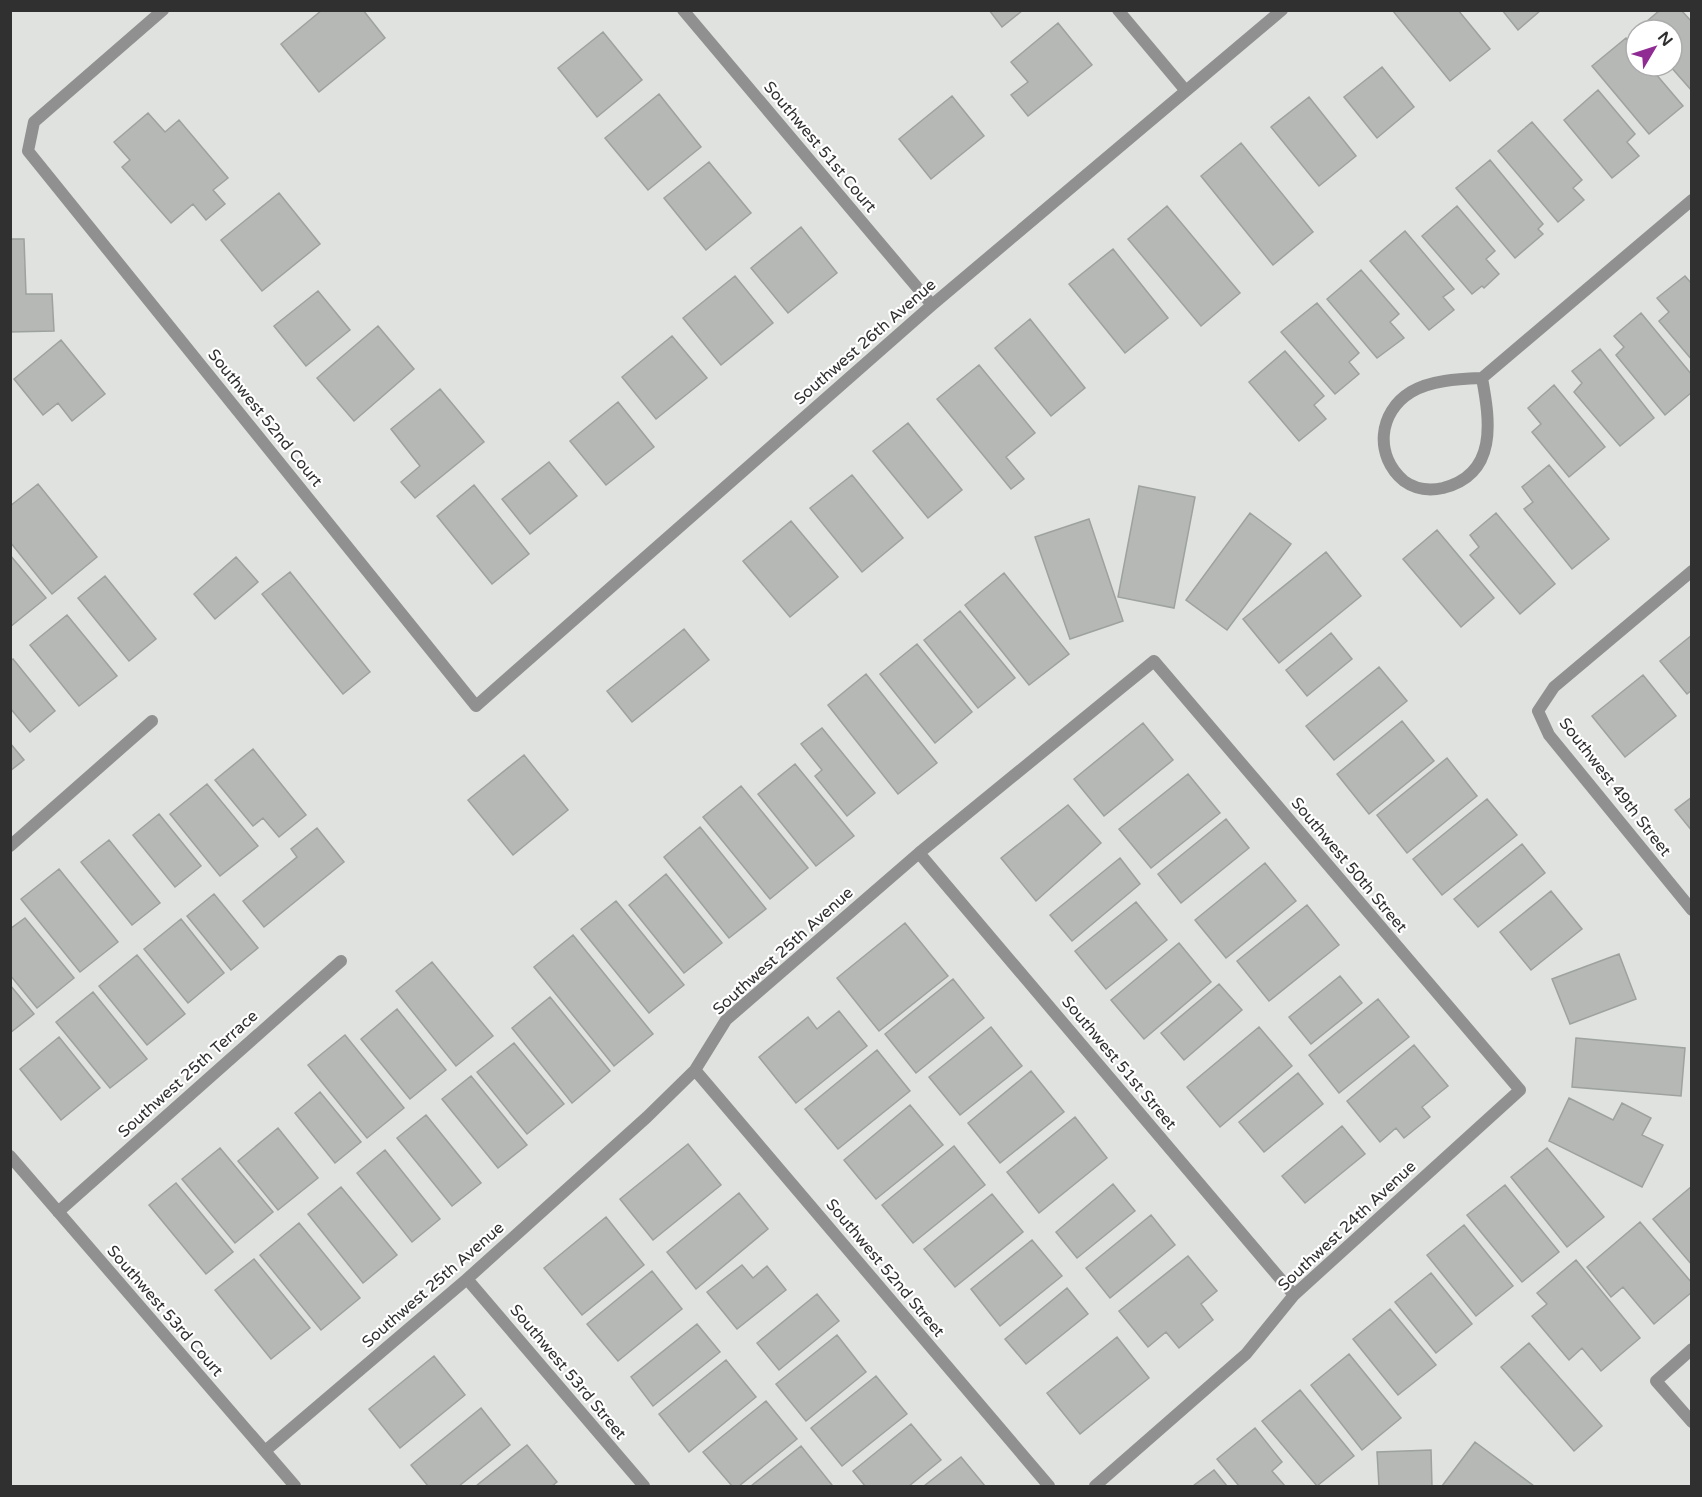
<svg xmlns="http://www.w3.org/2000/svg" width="1702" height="1497" font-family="'Varela Round',sans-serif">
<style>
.building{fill:#b5b8b5;stroke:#9ea29e;stroke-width:1.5}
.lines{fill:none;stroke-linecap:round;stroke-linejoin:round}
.minor{stroke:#8f908f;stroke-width:12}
.labels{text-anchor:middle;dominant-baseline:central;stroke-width:4.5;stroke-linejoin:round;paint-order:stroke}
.street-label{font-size:16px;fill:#2f302f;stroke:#fff}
</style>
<rect width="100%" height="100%" fill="#dfe2df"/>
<path class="building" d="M322,10H363L385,38L319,92L281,44Z
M989,10H1023L1002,27Z
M1458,10L1490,49L1450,81L1393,11Z
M1502,10H1541L1518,30Z
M1660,10H1681L1692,22V91L1670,66H1672V30L1638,29Z
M1058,23L1092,65L1028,116L1011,95L1028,82L1011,62Z
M603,32L642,80L597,117L558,68Z
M1626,38L1636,50V66H1649L1683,106L1649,134L1592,66Z
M1382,67L1414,107L1377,138L1344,97Z
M1598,90L1635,134L1627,142L1639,156L1612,178L1564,120Z
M659,94L701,147L648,190L605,138Z
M952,96L984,136L931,179L899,139Z
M1309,97L1356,156L1319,186L1271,127Z
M148,113L165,132L179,120L228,178L213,190L225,204L206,220L193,204L171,223L122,167L130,160L114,142Z
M1532,122L1582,180L1573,188L1584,200L1558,222L1498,151Z
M1241,143L1313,232L1273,265L1201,176Z
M1490,160L1543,224L1538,229L1543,234L1515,258L1456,188Z
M709,162L751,213L706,250L664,198Z
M279,193L320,244L262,291L221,240Z
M1167,206L1240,293L1201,326L1128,239Z
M1457,206L1495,251L1486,259L1499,274L1484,288L1482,286L1472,294L1422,236Z
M801,227L837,273L788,313L751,268Z
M1405,231L1454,289L1443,297L1454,310L1429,330L1370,261Z
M10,239H24L26,294H52L54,331L10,332Z
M1113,249L1168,318L1125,353L1069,284Z
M1361,270L1399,314L1390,322L1404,338L1377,358L1327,299Z
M735,276L773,323L721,365L683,318Z
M1685,276L1692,284V360L1659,321L1669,312L1657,298Z
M318,291L350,330L306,366L274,326Z
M1317,303L1359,353L1349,362L1359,374L1335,394L1281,332Z
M1641,313L1692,375V392L1665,415L1616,355L1624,347L1614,336Z
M1030,319L1085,388L1051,416L995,348Z
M378,326L414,369L354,421L317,378Z
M672,336L707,378L656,419L622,377Z
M61,340L105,394L72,421L58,403L43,415L14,379Z
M1600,349L1654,418L1620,446L1574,392L1582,383L1572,371Z
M1285,351L1324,396L1314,405L1326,419L1299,441L1249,382Z
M979,365L1035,433L1006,457L1024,479L1011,489L937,399Z
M1554,385L1605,447L1569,477L1532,432L1541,424L1528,408Z
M440,389L484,442L415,498L401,482L420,466L391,429Z
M618,402L654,447L606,485L570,441Z
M908,423L962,490L928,518L873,451Z
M549,462L577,496L530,534L502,499Z
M1549,465L1609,539L1572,569L1524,509L1533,502L1522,487Z
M852,475L903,538L862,572L810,508Z
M38,484L97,557L52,594L10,542V506Z
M474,485L529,554L492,584L437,516Z
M1139,486L1195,497L1174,608L1118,597Z
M1250,513L1291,544L1227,630L1186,600Z
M1496,513L1555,584L1520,614L1470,555L1479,547L1470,535Z
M1089,519L1123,621L1070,639L1035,537Z
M791,521L838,577L790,617L743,561Z
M1437,530L1494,598L1461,627L1403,559Z
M1326,552L1361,596L1279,663L1243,619Z
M10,555L46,598L10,627Z
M236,557L258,582L215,619L194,594Z
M290,572L370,672L343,694L262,594Z
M1004,573L1069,654L1029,685L965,605Z
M105,576L156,639L129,661L78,598Z
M960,611L1015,678L978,708L924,640Z
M67,615L117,676L79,706L30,645Z
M684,629L709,660L632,722L607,691Z
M1331,633L1352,659L1307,696L1286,670Z
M1692,635V690L1687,694L1660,661Z
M917,644L972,712L935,743L880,674Z
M13,659L55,711L30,732L10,708V661Z
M1379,667L1407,701L1334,760L1306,726Z
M866,674L937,763L898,794L828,705Z
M1643,675L1676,716L1625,757L1592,716Z
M1402,721L1434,761L1369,814L1337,774Z
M1143,723L1173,760L1104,816L1074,779Z
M822,728L875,793L847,816L815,776L822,770L801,744Z
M10,743L24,760L10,771Z
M253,749L306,815L279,837L263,818L253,826L215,780Z
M524,755L568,810L513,855L468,800Z
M1447,758L1477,796L1407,853L1377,815Z
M795,764L854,836L816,866L758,794Z
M1188,774L1220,813L1151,868L1119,829Z
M207,784L258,846L220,876L170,814Z
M741,786L808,868L770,899L703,817Z
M1692,797V831L1675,810Z
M1487,799L1517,835L1442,895L1413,859Z
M1068,805L1101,843L1036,901L1001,858Z
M159,814L201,866L175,887L133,835Z
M1226,819L1249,848L1181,903L1158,874Z
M700,827L766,909L729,938L664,857Z
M317,828L344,862L264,927L243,901L297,857L291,849Z
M109,840L160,903L132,925L81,862Z
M1522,844L1545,873L1478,927L1454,899Z
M1120,858L1140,884L1072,941L1050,915Z
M1265,863L1296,901L1226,958L1195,920Z
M59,869L118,942L80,972L21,899Z
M666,874L722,943L684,973L629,905Z
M1551,891L1582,929L1531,970L1500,932Z
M214,894L258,948L231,970L187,916Z
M616,901L684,985L649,1013L581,929Z
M1136,902L1167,940L1106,989L1075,951Z
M1307,905L1339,945L1269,1001L1237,961Z
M25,918L74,978L37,1008L10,975V929Z
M181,919L224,973L188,1003L144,949Z
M905,923L948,976L879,1031L837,978Z
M573,935L653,1034L614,1066L534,967Z
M1179,943L1211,982L1144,1039L1111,1000Z
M1619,954L1636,999L1570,1024L1552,979Z
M137,955L185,1014L147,1045L99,986Z
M432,962L493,1036L456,1066L396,991Z
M1340,976L1362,1003L1311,1044L1289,1017Z
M953,979L984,1018L916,1073L885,1034Z
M1219,984L1242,1010L1184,1060L1161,1033Z
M10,985L34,1014L10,1033Z
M93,992L147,1059L110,1088L56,1022Z
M550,997L610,1071L572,1103L512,1028Z
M1378,999L1409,1037L1339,1093L1309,1055Z
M397,1009L446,1070L410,1099L361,1039Z
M839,1011L867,1046L796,1103L759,1057L808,1017L817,1029Z
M991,1027L1022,1066L960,1115L929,1077Z
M1259,1027L1292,1066L1220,1127L1187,1087Z
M345,1035L404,1108L367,1138L308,1065Z
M59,1037L100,1088L61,1120L20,1069Z
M1576,1038L1685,1048L1681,1096L1572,1087Z
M514,1043L564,1104L527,1134L477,1072Z
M1414,1045L1448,1086L1422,1107L1430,1117L1404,1138L1396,1128L1380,1142L1347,1101Z
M877,1050L910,1091L838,1149L805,1109Z
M1031,1071L1064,1112L1000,1163L968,1123Z
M1298,1073L1323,1104L1264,1152L1239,1122Z
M471,1076L527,1145L498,1168L442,1099Z
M320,1092L361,1142L335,1163L295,1113Z
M1569,1098L1613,1120L1622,1103L1651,1118L1642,1135L1663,1145L1642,1187L1549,1141Z
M910,1105L943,1145L876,1199L844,1160Z
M426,1115L481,1183L452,1206L397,1138Z
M1075,1117L1107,1158L1039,1213L1007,1172Z
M1342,1126L1365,1154L1305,1203L1282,1176Z
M278,1128L318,1178L278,1210L238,1161Z
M688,1144L721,1185L653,1240L620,1199Z
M954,1146L985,1185L913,1243L882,1205Z
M220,1148L273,1212L235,1243L182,1179Z
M1547,1148L1604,1217L1567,1247L1511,1177Z
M385,1150L440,1219L412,1242L357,1173Z
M176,1183L233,1252L206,1274L149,1205Z
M1113,1184L1135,1211L1077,1258L1056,1232Z
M1505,1185L1559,1252L1522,1282L1467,1215Z
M1692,1186V1265L1653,1219Z
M341,1187L397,1255L363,1283L308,1214Z
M739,1193L768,1229L696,1289L667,1252Z
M992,1194L1023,1232L955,1287L924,1249Z
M1151,1215L1175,1245L1110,1298L1086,1268Z
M606,1217L644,1265L582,1315L544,1268Z
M1640,1222L1692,1283V1292L1654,1324L1623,1287L1611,1297L1587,1267Z
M299,1223L360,1298L321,1330L260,1255Z
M1464,1225L1513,1286L1476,1316L1427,1255Z
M1032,1240L1062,1276L1000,1326L971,1289Z
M1188,1256L1217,1291L1201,1304L1213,1320L1179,1348L1166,1332L1148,1347L1119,1311Z
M254,1259L310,1328L271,1359L215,1290Z
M1576,1260L1640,1338L1601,1371L1582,1348L1569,1360L1532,1316L1547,1304L1537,1293Z
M742,1265L753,1278L767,1266L786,1290L737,1329L707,1292Z
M652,1271L682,1309L618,1361L587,1324Z
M1431,1273L1472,1324L1436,1353L1395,1302Z
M1067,1288L1088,1314L1026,1364L1005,1339Z
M817,1294L839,1321L779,1370L757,1343Z
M1390,1309L1436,1365L1398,1395L1353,1339Z
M697,1324L720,1352L653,1406L631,1377Z
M837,1335L866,1372L806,1421L776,1384Z
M1117,1337L1149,1378L1080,1434L1047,1393Z
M1529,1343L1602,1426L1574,1451L1501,1367Z
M1349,1354L1401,1418L1362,1450L1311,1385Z
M434,1356L465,1395L400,1448L369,1409Z
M726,1360L756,1397L689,1452L659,1414Z
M876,1376L907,1414L842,1466L811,1428Z
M1300,1390L1354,1456L1317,1486L1262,1421Z
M766,1401L797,1439L739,1486H732L703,1452Z
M481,1408L510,1445L459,1486H428L411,1465Z
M911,1424L941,1460L909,1486H865L853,1471Z
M1255,1428L1282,1462L1272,1471L1285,1486H1239L1217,1459Z
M1475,1442L1534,1486H1442Z
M527,1445L557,1482L552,1486H476Z
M801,1446L832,1485L830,1486H751Z
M1431,1450L1432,1486H1379L1377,1452Z
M961,1457L985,1486H924Z
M1214,1470L1227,1486H1193Z"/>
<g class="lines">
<path class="minor" d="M163,10L34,122L28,151L476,706L932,305L1282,10
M683,10L932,305
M1118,10L1186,91
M1482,378C1490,421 1498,474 1443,488C1429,491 1415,489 1404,481C1374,456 1378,412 1411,392C1431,380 1459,379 1482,378L1692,200
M1692,571L1554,687L1538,711L1549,735L1692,910
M10,846L152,721
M919,853L1294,1295
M695,1070L1049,1486
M10,1156L295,1486
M58,1212L341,961
M467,1279L644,1486
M1692,1349L1656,1381L1692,1422
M265,1451L467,1279L647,1117L695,1070L726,1020L919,853L1154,661L1520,1090L1294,1295L1246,1354L1095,1486"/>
</g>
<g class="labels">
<g class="street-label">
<text transform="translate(820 147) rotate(50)">Southwest 51st Court</text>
<text transform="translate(865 342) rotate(-41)">Southwest 26th Avenue</text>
<text transform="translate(265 418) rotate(51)">Southwest 52nd Court</text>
<text transform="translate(1615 787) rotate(52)">Southwest 49th Street</text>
<text transform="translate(1349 865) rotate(50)">Southwest 50th Street</text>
<text transform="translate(783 951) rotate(-42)">Southwest 25th Avenue</text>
<text transform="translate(1119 1063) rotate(50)">Southwest 51st Street</text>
<text transform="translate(188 1074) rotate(-42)">Southwest 25th Terrace</text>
<text transform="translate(1347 1226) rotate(-43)">Southwest 24th Avenue</text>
<text transform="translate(885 1268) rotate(50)">Southwest 52nd Street</text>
<text transform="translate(433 1285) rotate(-41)">Southwest 25th Avenue</text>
<text transform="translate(165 1311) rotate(49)">Southwest 53rd Court</text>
<text transform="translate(568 1372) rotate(50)">Southwest 53rd Street</text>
</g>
</g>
<rect width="1702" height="1497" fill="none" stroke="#2f302f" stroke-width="24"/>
<g transform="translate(1654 48) rotate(51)"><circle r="28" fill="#ffffff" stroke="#acacac" stroke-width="1.5"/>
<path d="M0-4.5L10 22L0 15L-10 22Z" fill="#8f2b92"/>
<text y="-9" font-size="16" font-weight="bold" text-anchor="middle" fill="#2f302f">N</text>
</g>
</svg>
